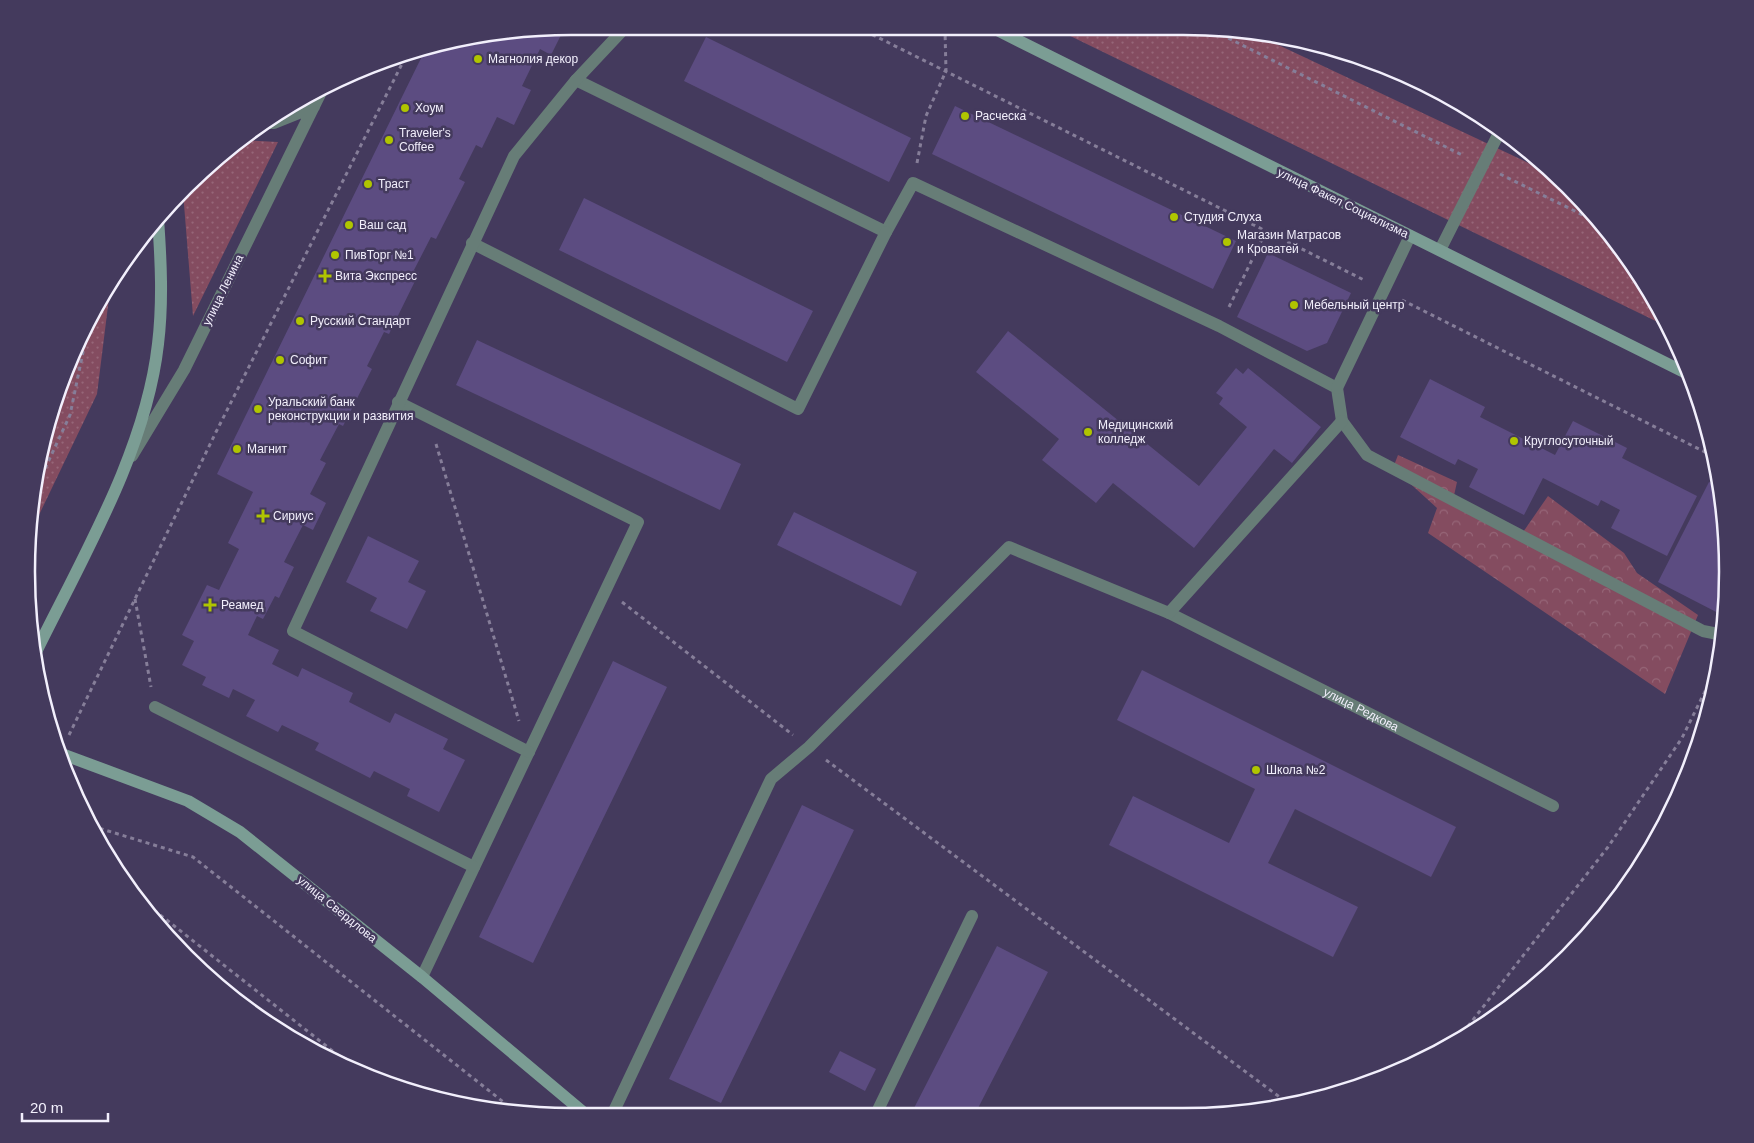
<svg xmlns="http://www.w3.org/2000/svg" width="1754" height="1143" font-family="Arial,sans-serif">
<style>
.grass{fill:url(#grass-dots)}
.forest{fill:url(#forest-crowns)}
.building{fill:#5c4c81}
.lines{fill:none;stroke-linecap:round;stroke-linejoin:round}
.path{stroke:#867e99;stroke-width:3;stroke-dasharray:4 4;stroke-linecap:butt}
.lane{stroke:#677d77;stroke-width:12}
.street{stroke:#677d77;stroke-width:12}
.secondary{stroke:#7b9d94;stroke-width:12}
.poi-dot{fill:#b0c500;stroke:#443a5d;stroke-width:2}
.labels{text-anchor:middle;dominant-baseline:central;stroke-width:5;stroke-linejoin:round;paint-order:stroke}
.poi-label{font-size:12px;fill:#f2effc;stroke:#443a5d;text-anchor:start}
.street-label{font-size:12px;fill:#f2effc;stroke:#443a5d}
.rim{fill:none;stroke:#f2effc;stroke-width:2.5}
</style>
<defs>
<pattern id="grass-dots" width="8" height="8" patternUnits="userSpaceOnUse" patternTransform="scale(1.25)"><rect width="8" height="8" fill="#844c60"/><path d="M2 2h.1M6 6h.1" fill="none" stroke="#966678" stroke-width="1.8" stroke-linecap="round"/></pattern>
<pattern id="forest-crowns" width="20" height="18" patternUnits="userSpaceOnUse" patternTransform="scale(1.25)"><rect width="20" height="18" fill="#844c60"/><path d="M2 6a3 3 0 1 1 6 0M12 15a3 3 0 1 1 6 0" fill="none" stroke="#966678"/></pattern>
</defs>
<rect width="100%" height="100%" fill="#443a5d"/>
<path class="grass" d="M1060,31H1249L1556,176L1615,240L1670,328Z
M240,140L278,142L193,316L183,192L212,162Z
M110,290L97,394L27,540L45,431L68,363Z"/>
<path class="forest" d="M1398,455L1457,482L1453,500L1521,535L1548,496L1624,553L1637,573L1698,615L1665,694L1428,533L1437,508L1393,468Z"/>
<path class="building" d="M500,31H563L551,55L540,49L522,86L531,90L514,125L497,117L482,148L476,145L459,179L465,182L436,239L431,237L414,270L419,273L389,334L384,332L367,366L372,369L343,426L339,424L320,460L326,463L310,494L326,503L313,530L303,525L284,562L294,567L279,598L275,596L263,619L257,616L248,635L279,650L272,664L298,677L302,668L353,693L349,702L390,723L395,713L448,739L443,749L465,760L439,812L407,796L410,789L374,771L370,778L315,750L319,743L282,725L278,732L246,716L255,700L233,689L229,698L202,685L206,677L182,665L194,641L182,635L207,585L219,590L239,549L228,543L253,492L217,474L426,48Z
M706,37L911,138L889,182L684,81Z
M955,106L1236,241L1213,289L932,154Z
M584,198L813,311L787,362L559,250Z
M1268,253L1351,293L1327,343L1307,351L1237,317Z
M1008,331L1199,486L1247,427L1219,404L1223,398L1216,393L1236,368L1243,374L1248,368L1321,427L1292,463L1274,449L1194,548L1113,483L1096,503L1042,460L1059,439L976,372Z
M477,340L741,464L720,510L456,385Z
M1430,379L1485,407L1480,417L1555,455L1573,421L1627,448L1622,458L1697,496L1667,556L1611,528L1620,510L1601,500L1598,506L1543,478L1524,515L1469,487L1478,469L1458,459L1455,465L1400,437Z
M1709,482L1719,487L1727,536L1724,616L1658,582Z
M794,512L917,572L901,606L777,545Z
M368,536L419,561L408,582L426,591L407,629L370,611L377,598L346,582Z
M613,661L667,687L533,963L479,937Z
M1142,670L1456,827L1431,877L1295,809L1268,863L1358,907L1333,957L1109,845L1133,796L1229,843L1255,789L1117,720Z
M802,805L854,830L721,1103L669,1079Z
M997,946L1048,972L975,1114H911Z
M840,1051L876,1069L865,1091L829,1072Z"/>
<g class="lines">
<path class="path" d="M865,31L1366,281
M1214,31L1464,156
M917,163L926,116L946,71L945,31
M1500,174L1601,224
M1402,300L1713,456
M1229,307L1266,231
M436,444L519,721
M35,490L70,415L88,328
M135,599L151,687
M622,602L793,735
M69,735L216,432L408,52
M826,760L1289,1104
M92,826L193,857L516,1112
M135,895L358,1071
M1458,1039L1608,847L1682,738L1718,665"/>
<g class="lane">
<path d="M576,80L886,232L913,183L1219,326L1337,388L1342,421L1367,455L1703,631L1723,635"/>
<path d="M472,243L798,409L886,232"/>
<path d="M1440,250L1499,133"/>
<path d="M1337,388L1410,236"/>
<path d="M398,402L638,522L422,977"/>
<path id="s1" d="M1169,613L1553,806"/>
<path d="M155,707L474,867"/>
<path d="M529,752L293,631L514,156L576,80L622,31"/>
<path d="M613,1113L771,779L809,747L1009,547L1169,613L1342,421"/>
<path d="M876,1114L972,916"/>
</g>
<path class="street" d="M263,123H274L314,107
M132,456L184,370L321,92"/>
<path class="secondary" d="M999,31L1688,374
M35,654C82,558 146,451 158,344C163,302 161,261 158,219
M62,754L188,801L240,832L422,977L583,1112"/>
</g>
<g class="poi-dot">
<circle cx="478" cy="59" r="5"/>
<circle cx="405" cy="108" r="5"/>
<circle cx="965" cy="116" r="5"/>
<circle cx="389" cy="140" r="5"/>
<circle cx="368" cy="184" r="5"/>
<circle cx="1174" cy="217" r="5"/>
<circle cx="349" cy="225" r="5"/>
<circle cx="1227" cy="242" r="5"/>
<circle cx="335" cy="255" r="5"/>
<path d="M322.5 268.5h5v5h5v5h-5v5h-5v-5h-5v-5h5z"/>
<circle cx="1294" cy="305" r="5"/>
<circle cx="300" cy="321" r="5"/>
<circle cx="280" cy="360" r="5"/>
<circle cx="258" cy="409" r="5"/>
<circle cx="1088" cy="432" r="5"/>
<circle cx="1514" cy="441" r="5"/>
<circle cx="237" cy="449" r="5"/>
<path d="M260.5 508.5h5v5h5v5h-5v5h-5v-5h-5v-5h5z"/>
<path d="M207.5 597.5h5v5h5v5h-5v5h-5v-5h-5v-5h5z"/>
<circle cx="1256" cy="770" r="5"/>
</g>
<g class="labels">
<g class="poi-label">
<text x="488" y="59">Магнолия декор</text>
<text x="415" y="108">Хоум</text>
<text x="975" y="116">Расческа</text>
<text x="399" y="133">Traveler's<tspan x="399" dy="14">Coffee</tspan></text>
<text x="378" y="184">Траст</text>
<text x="1184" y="217">Студия Слуха</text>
<text x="359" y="225">Ваш сад</text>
<text x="1237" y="235">Магазин Матрасов<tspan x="1237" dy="14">и Кроватей</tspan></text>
<text x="345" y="255">ПивТорг №1</text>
<text x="335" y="276">Вита Экспресс</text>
<text x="1304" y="305">Мебельный центр</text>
<text x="310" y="321">Русский Стандарт</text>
<text x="290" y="360">Софит</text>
<text x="268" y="402">Уральский банк<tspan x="268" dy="14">реконструкции и развития</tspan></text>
<text x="1098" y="425">Медицинский<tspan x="1098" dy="14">колледж</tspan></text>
<text x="1524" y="441">Круглосуточный</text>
<text x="247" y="449">Магнит</text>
<text x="273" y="516">Сириус</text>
<text x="221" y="605">Реамед</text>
<text x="1266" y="770">Школа №2</text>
</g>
<g class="street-label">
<text transform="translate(1343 203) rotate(26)">улица Факел Социализма</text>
<text transform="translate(223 290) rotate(-64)">улица Ленина</text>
<text stroke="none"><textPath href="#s1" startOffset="215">улица Редкова</textPath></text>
<text transform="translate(337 909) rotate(39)">улица Свердлова</text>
</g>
</g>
<path d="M0 0H1754V1143H0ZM571 35H1183A536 536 0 0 1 1719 571V572A536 536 0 0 1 1183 1108H571A536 536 0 0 1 35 572V571A536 536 0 0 1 571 35Z" fill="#443a5d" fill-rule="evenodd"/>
<path class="rim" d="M571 35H1183A536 536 0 0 1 1719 571V572A536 536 0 0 1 1183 1108H571A536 536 0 0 1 35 572V571A536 536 0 0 1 571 35Z"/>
<path d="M22 1113v8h86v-8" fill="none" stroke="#f2effc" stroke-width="2.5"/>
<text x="30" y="1113" font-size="15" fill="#f2effc" stroke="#443a5d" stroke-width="4" paint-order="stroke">20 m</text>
</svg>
